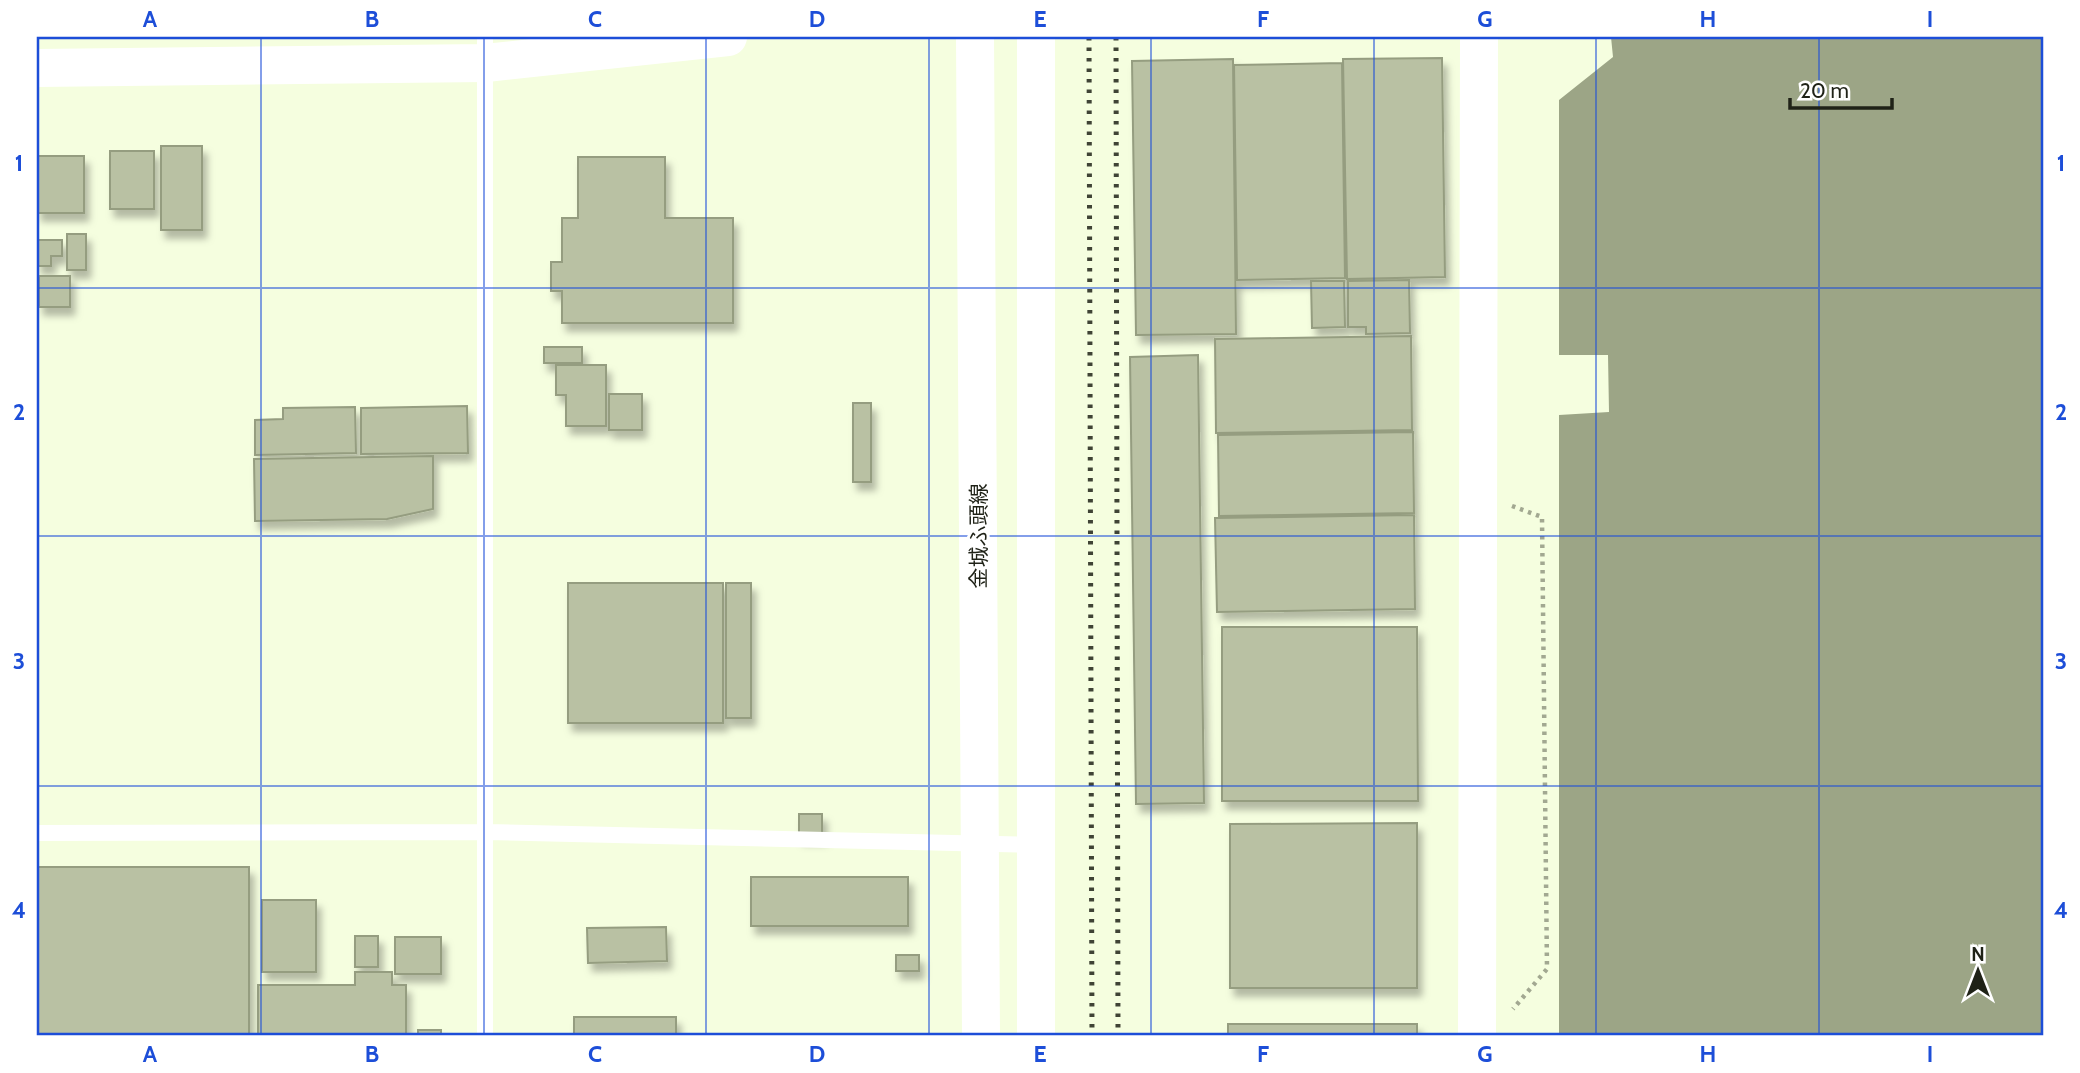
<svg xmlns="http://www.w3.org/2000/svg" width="2080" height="1073" font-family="Cabin,'Noto Sans JP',sans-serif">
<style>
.water{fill:#9ca586}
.building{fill:#b9c1a3;stroke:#959d80;stroke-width:2;filter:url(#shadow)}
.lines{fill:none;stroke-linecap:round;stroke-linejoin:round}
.path{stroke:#a2a891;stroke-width:4.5;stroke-dasharray:3.5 5;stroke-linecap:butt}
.service{stroke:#fff;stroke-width:16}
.tertiary{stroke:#fff;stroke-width:38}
.primary{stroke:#fff;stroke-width:38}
.rail{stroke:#3f4335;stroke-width:5;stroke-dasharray:3.5 7;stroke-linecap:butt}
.grid{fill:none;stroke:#1d4ed8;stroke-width:2;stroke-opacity:0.55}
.labels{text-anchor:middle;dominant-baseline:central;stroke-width:6;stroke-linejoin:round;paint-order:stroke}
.street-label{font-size:21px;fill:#1f2217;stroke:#fff}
.neatline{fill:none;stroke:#1d4ed8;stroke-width:2.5}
.grid-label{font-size:23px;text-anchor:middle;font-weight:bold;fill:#1d4ed8}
</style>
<defs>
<filter id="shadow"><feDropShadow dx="4.5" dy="8" stdDeviation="3.5" flood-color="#0004"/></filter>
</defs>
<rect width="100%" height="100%" fill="#f5fedf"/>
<path class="water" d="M1611,37H2043V1036H1559V415L1609,412L1608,355H1559V100L1613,57Z"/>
<path class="building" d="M1442,58L1445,277L1347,279L1343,59Z
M1233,59L1236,334L1136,335L1132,61Z
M1342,63L1345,278L1237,280L1234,65Z
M161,146H202V230H161Z
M110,151H154V209H110Z
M37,156H84V213H37Z
M578,157H665V218H733V323H562V291H551V262H562V218H578Z
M67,234H86V270H67Z
M37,240H62V256H51V266H37Z
M39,276H70V307H39Z
M1409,280L1410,333L1366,334V327H1348V281Z
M1311,281H1344L1345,327L1312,328Z
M1411,336L1412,430L1216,433L1215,339Z
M544,347H582V363H544Z
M1198,355L1204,803L1136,804L1130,357Z
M556,365H606V426H566V395H556Z
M609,394H642V430H609Z
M853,403H871V482H853Z
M467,406L468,453L361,454V408Z
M355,407L356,453L255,455V420L283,419V408Z
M1413,432L1414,513L1219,516L1218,435Z
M433,456V509L387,519L255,521L254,459Z
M1414,515L1415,609L1217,612L1215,518Z
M568,583H723V723H568Z
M726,583H751V718H726Z
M1222,627H1417L1418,801H1222Z
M799,814H822V836H799Z
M1417,823V988H1230V824Z
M37,867H249V1036H37Z
M751,877H908V926H751Z
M262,900H316V972H262Z
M666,927L667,961L588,963L587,928Z
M355,936H378V967H355Z
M395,937H441V974H395Z
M896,955H919V971H896Z
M355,972H392V985H406V1036H258V985H355Z
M574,1017H676V1036H574Z
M1228,1024H1417V1036H1228Z
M418,1030H441V1036H418Z"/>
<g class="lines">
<path class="path" d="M1512,506L1542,517L1547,969L1513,1009"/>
<path class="service" d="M485,37V1036
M37,833L486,832L1034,845"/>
<path class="tertiary" d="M37,68L486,63L728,37
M1477,1036L1479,37"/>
<path class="primary" d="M975,37L981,1036
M1036,1036V37"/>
<path class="rail" d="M1089,37L1092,1036
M1116,37L1118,1036"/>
</g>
<path class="grid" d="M261,37V1036M484,37V1036M706,37V1036M929,37V1036M1151,37V1036M1374,37V1036M1596,37V1036M1819,37V1036M37,288H2043M37,536H2043M37,786H2043"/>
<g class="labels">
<g class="street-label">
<text transform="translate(978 536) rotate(-90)">金城ふ頭線</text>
</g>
</g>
<rect width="2080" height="1073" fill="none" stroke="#ffffff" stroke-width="77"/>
<g transform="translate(1978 971)" stroke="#ffffff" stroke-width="5" paint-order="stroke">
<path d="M0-5L12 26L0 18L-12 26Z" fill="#1f2217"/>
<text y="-10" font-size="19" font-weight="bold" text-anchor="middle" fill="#1f2217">N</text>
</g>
<path d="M1790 98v10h102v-10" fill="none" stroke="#1f2217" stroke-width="3.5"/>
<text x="1800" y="98" font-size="21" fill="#1f2217" stroke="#ffffff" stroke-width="5" paint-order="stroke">20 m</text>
<rect x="38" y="38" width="2004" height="996" class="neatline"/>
<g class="grid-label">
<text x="150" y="27">A</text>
<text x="372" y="27">B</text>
<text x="595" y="27">C</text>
<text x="817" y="27">D</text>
<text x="1040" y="27">E</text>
<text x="1263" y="27">F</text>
<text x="1485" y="27">G</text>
<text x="1708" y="27">H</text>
<text x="1930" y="27">I</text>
<text x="19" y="171">1</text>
<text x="2061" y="171">1</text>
<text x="19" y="420">2</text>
<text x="2061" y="420">2</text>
<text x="19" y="669">3</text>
<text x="2061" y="669">3</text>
<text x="19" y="918">4</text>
<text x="2061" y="918">4</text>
<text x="150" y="1062">A</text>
<text x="372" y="1062">B</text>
<text x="595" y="1062">C</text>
<text x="817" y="1062">D</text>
<text x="1040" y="1062">E</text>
<text x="1263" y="1062">F</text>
<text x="1485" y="1062">G</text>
<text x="1708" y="1062">H</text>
<text x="1930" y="1062">I</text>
</g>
</svg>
